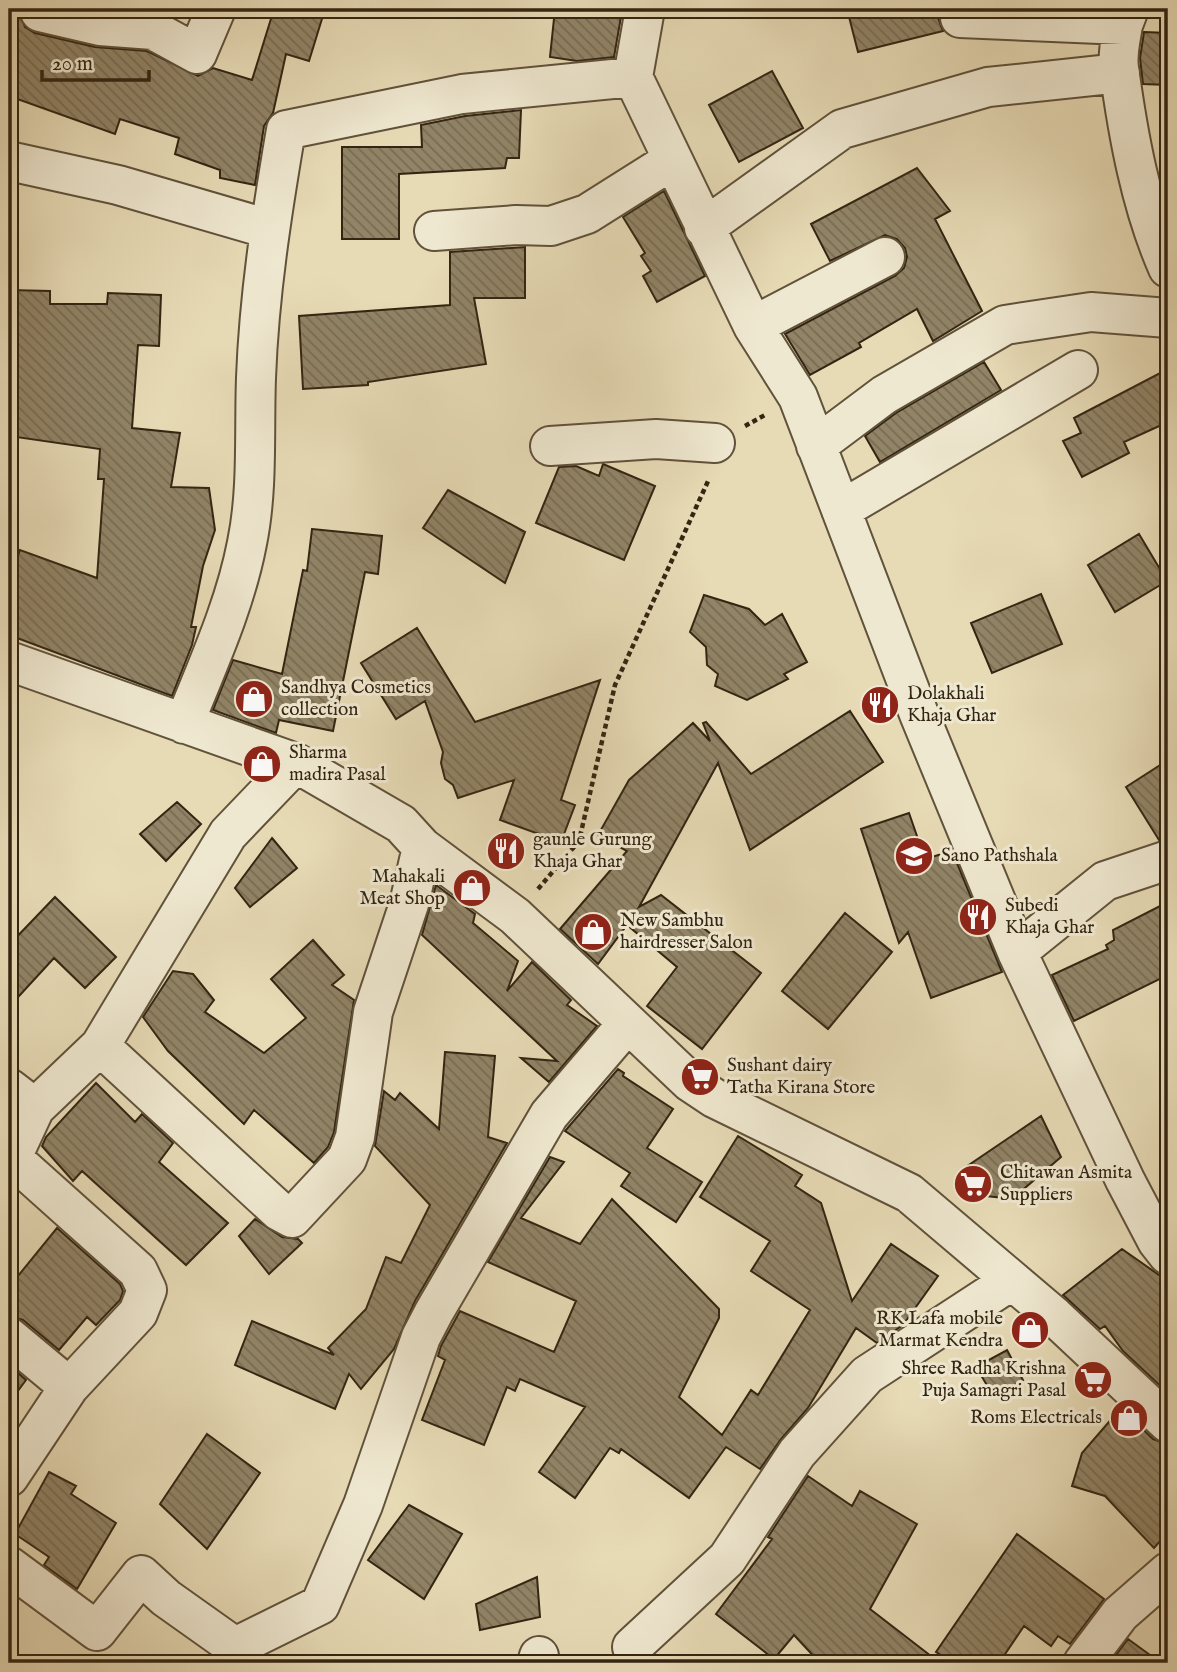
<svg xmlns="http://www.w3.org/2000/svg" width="1177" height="1672" font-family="'IM FELL English',serif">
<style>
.building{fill:url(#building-back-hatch);stroke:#332512;stroke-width:2}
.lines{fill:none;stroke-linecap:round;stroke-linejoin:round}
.street-casing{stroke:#60523b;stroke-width:42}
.path{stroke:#332512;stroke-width:4.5;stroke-dasharray:5 3.5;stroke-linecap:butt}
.street{stroke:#efe8d0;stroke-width:38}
.labels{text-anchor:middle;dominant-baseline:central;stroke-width:6;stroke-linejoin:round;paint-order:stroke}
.poi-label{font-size:19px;fill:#332512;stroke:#efe8d0;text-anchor:start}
</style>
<defs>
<pattern id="building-back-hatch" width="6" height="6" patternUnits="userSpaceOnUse" patternTransform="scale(1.75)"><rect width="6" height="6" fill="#918467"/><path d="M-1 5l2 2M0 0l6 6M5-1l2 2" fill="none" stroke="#776c53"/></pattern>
</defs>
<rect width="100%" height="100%" fill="#e7dbb6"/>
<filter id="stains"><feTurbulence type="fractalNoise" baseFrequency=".00286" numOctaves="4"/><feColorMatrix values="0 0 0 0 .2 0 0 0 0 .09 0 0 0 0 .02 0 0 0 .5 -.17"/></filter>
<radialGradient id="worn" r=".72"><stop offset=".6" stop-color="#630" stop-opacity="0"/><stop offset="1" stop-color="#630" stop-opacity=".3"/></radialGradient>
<path class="building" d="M9,9H19L25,27L35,33L95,47L147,51L198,76L213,68L252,80L274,9H325L309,61L286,54L273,113L264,126L255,185L220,178V170L175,154L179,138L120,119L115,134L9,96Z
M555,9L622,11L614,57L577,61L550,57Z
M847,9H941L938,18L943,31L858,52Z
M1144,32L1168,33V85L1143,84L1140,58Z
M772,71L803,128L739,162L709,105Z
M521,110L519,158H507L505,168L399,174V239H342V147H422L421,125L465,116Z
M917,168L950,211L935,219L982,311L933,341L917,309L859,343L861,347L810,375L785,334L895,276L904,268L907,257L905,248L897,239L885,235L830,261L811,224Z
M664,191L705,276L657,302L643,276L651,271L641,256L645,253L623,217Z
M525,247V298H474L486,364L368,382V385L303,389L299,316L450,305V252Z
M9,290L50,291V304H107L108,293L161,295L159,346L138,345L132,428L180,433L171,487L209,488L215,530L203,566L191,627H196L192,645L172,696L9,635V580L20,550L97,578L104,479H98L100,449L9,436Z
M984,362L1001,390L880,462L865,436L896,413Z
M1168,369V422L1124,442L1129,453L1082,477L1063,441L1081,433L1074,418Z
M603,464L655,486L624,560L536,523L559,467L576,466L599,476Z
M448,490L525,532L505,583L423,528Z
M312,529L382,536L378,574L365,572L333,731L279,720L276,733L213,710L233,660L282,674L303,570L307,571Z
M1139,534L1167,581L1115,612L1088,565Z
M1041,594L1062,644L992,673L971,623Z
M704,595L749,609L765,625L782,614L807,662L784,674L788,679L747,700L715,686L718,674L707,665L706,647L690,632Z
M417,628L475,722L600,680L561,800L575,805L561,842L500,820L514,780L458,798L453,785L445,779L441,763L443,752L425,701L396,719L361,663Z
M850,711L883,762L750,850L718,763L639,907L661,895L761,973L702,1049L647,1006L677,967L627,925L598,964L560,929L627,851L598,835L629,780L693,723L710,741L703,723L706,722L751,774Z
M1168,760V839L1159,840L1126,787Z
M177,802L201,824L166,861L140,834Z
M909,813L925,859L952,851L1002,972L931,998L908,932L899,943L861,829Z
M272,838L297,868L250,907L235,888Z
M436,885L475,914L473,923L518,961L507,991L532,962L571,1000L567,1005L597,1026L549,1082L521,1058L557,1061L422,935Z
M55,897L116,957L85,988L54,958L9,1007V945Z
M1168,902V975L1074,1021L1052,975L1108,949L1106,945L1114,940L1113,930Z
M845,913L892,952L828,1029L782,991Z
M313,940L344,975L332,985L354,1000L334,1132L328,1147L314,1163L254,1110L244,1124L168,1051L143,1017L173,971L193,974L214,1000L205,1012L264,1053L306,1018L271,979Z
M445,1052L495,1056L488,1137L507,1143L415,1301L394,1349L361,1389L349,1374L335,1409L235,1365L252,1321L334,1355L328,1348L366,1309L386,1257L401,1263L430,1205L375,1146L384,1091L395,1100L400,1093L439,1129Z
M618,1069L624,1073L623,1076L673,1109L647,1148L702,1182L676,1222L621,1186L630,1173L565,1131Z
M96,1083L135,1122L142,1114L173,1143L159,1162L228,1223L186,1265L82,1171L73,1181L42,1146L46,1137Z
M1041,1116L1061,1157L1012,1199L969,1194L963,1169Z
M738,1136L802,1175L795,1186L821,1203L852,1301L891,1244L938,1276L903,1325L877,1343L856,1328L808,1408L781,1439L760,1469L726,1447L689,1498L621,1449L619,1453L610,1448L575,1498L539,1472L585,1407L520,1379L515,1391L507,1387L484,1445L422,1420L445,1360L438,1356L441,1346L460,1311L554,1352L576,1301L488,1262L550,1157L564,1162L521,1218L580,1244L612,1199L719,1309V1318L679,1397L722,1435L751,1390L758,1395L810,1310L751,1271L770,1241L700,1197Z
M255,1219L282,1237L298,1239L302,1243L269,1274L239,1236Z
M57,1228L120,1284L123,1291L120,1300L96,1325L87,1317L59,1350L23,1320L9,1316V1287Z
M1122,1249L1159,1275L1168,1276V1393L1123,1351L1105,1326L1100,1329L1063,1295Z
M1007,1350L1023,1380L994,1397L976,1367Z
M9,1365L26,1380L9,1403Z
M1121,1408L1153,1439L1168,1444V1532L1154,1548L1105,1496L1072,1486L1082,1453Z
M207,1434L260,1473L207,1549L160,1504Z
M49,1472L76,1486L71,1494L116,1523L77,1589L44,1565L49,1557L15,1534Z
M808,1476L852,1506L860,1491L917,1524L870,1609L940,1663H820L794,1635L774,1659L716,1614L772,1539L768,1537Z
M409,1505L462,1534L424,1599L368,1560Z
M1017,1534L1104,1599L1070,1644L1058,1636L1051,1646L1024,1626L999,1663H953L936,1652Z
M537,1577L540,1617L480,1630L476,1604Z
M1128,1639L1161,1663H1110Z"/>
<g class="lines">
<g class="street-casing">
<path id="street" d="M645,9L633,77L753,326L798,397L919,714L1017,952L1125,1180L1157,1241L1168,1255
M40,12L100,26L153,30L197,54L216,9
M960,18L1123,25L1129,9
M1123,25C1121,38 1117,54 1119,68C1128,135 1141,207 1168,268
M9,161L118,185L269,229
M704,228L842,129L988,87L1120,73
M434,231L516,225L551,226L587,214L671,161
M753,326L885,257
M550,446L656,439L715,443
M816,446L884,395L1005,325L1091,312L1168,318
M841,510L1078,370
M9,661L296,763L401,824L422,847L515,916L690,1082L714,1098L909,1193L1054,1316L1168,1423
M184,724C207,666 235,606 247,543C258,490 254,432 256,378C259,295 272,212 286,130L462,94L633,77
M1017,952L1105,881L1168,860
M100,1046L279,1211L292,1218L347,1159L355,1137L373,1012L409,904L422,847
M9,1088L35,1108
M13,1159L138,1271L147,1290L138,1313L69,1387
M9,1164L35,1108L100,1046L228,834L296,763
M9,1337L69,1387L9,1477
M9,1566L97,1631L141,1575L166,1598L235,1647L320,1605L363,1505L421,1337L434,1312L549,1115L627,1024
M632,1647L727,1559L797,1453L867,1375L1011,1281
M537,1663L539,1656
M1083,1663L1120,1614L1168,1572"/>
</g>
<path class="path" d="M745,426L765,415
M538,889L579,841L615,685L709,479"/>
<use href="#street" class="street"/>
</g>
<defs>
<g id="shop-disc" transform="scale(2.0125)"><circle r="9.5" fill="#8f2418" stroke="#efe8d0"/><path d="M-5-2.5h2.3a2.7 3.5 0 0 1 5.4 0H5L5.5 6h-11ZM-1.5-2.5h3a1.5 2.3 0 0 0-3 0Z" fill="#fff"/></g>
<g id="restaurant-disc" transform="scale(2.0125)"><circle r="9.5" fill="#8f2418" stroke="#efe8d0"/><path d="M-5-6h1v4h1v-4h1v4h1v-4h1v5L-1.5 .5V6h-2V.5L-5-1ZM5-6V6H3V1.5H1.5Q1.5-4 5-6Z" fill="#fff"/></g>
<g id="school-disc" transform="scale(2.0125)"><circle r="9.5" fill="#8f2418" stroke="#efe8d0"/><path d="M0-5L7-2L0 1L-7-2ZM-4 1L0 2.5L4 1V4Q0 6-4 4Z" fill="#fff"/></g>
<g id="supermarket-disc" transform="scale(2.0125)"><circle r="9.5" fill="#8f2418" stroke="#efe8d0"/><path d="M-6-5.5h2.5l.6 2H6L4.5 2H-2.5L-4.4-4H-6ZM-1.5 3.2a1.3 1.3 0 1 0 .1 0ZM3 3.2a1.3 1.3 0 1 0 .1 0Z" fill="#fff"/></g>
</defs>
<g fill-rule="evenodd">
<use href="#shop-disc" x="254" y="699"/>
<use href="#restaurant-disc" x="880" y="705"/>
<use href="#shop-disc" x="262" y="764"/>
<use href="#restaurant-disc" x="506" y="851"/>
<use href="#school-disc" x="914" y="856"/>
<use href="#shop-disc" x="472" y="888"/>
<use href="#restaurant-disc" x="978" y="917"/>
<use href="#shop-disc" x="593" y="932"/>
<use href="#supermarket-disc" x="700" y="1077"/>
<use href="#supermarket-disc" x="973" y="1184"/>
<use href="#shop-disc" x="1030" y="1330"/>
<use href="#supermarket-disc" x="1093" y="1380"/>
<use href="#shop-disc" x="1129" y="1418"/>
</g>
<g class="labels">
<g class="poi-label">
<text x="281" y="688">Sandhya Cosmetics<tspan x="281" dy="22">collection</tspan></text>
<text x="907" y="694">Dolakhali<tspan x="907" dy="22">Khaja Ghar</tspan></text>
<text x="289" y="753">Sharma<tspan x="289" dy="22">madira Pasal</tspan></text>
<text x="533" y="840">gaunle Gurung<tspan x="533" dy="22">Khaja Ghar</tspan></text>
<text x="941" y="856">Sano Pathshala</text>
<text x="445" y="877" text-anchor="end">Mahakali<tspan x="445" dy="22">Meat Shop</tspan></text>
<text x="1005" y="906">Subedi<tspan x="1005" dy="22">Khaja Ghar</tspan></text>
<text x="620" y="921">New Sambhu<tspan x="620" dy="22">hairdresser Salon</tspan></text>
<text x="727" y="1066">Sushant dairy<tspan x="727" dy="22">Tatha Kirana Store</tspan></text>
<text x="1000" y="1173">Chitawan Asmita<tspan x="1000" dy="22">Suppliers</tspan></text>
<text x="1003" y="1319" text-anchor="end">RK Lafa mobile<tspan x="1003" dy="22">Marmat Kendra</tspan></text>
<text x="1066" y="1369" text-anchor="end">Shree Radha Krishna<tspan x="1066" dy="22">Puja Samagri Pasal</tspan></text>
<text x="1102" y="1418" text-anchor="end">Roms Electricals</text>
</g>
</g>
<rect width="1177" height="1672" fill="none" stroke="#e7dbb6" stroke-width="35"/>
<rect x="10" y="10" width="1156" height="1651" fill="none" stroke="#332512" stroke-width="3.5"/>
<rect x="18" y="18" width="1142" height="1637" fill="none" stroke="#332512" stroke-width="2"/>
<path d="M42 70v10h107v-10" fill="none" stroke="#332512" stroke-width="3.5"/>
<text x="52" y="70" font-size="21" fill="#332512" stroke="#efe8d0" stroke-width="5" paint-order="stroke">20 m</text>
<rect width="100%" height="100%" filter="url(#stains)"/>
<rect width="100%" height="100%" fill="url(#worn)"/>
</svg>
